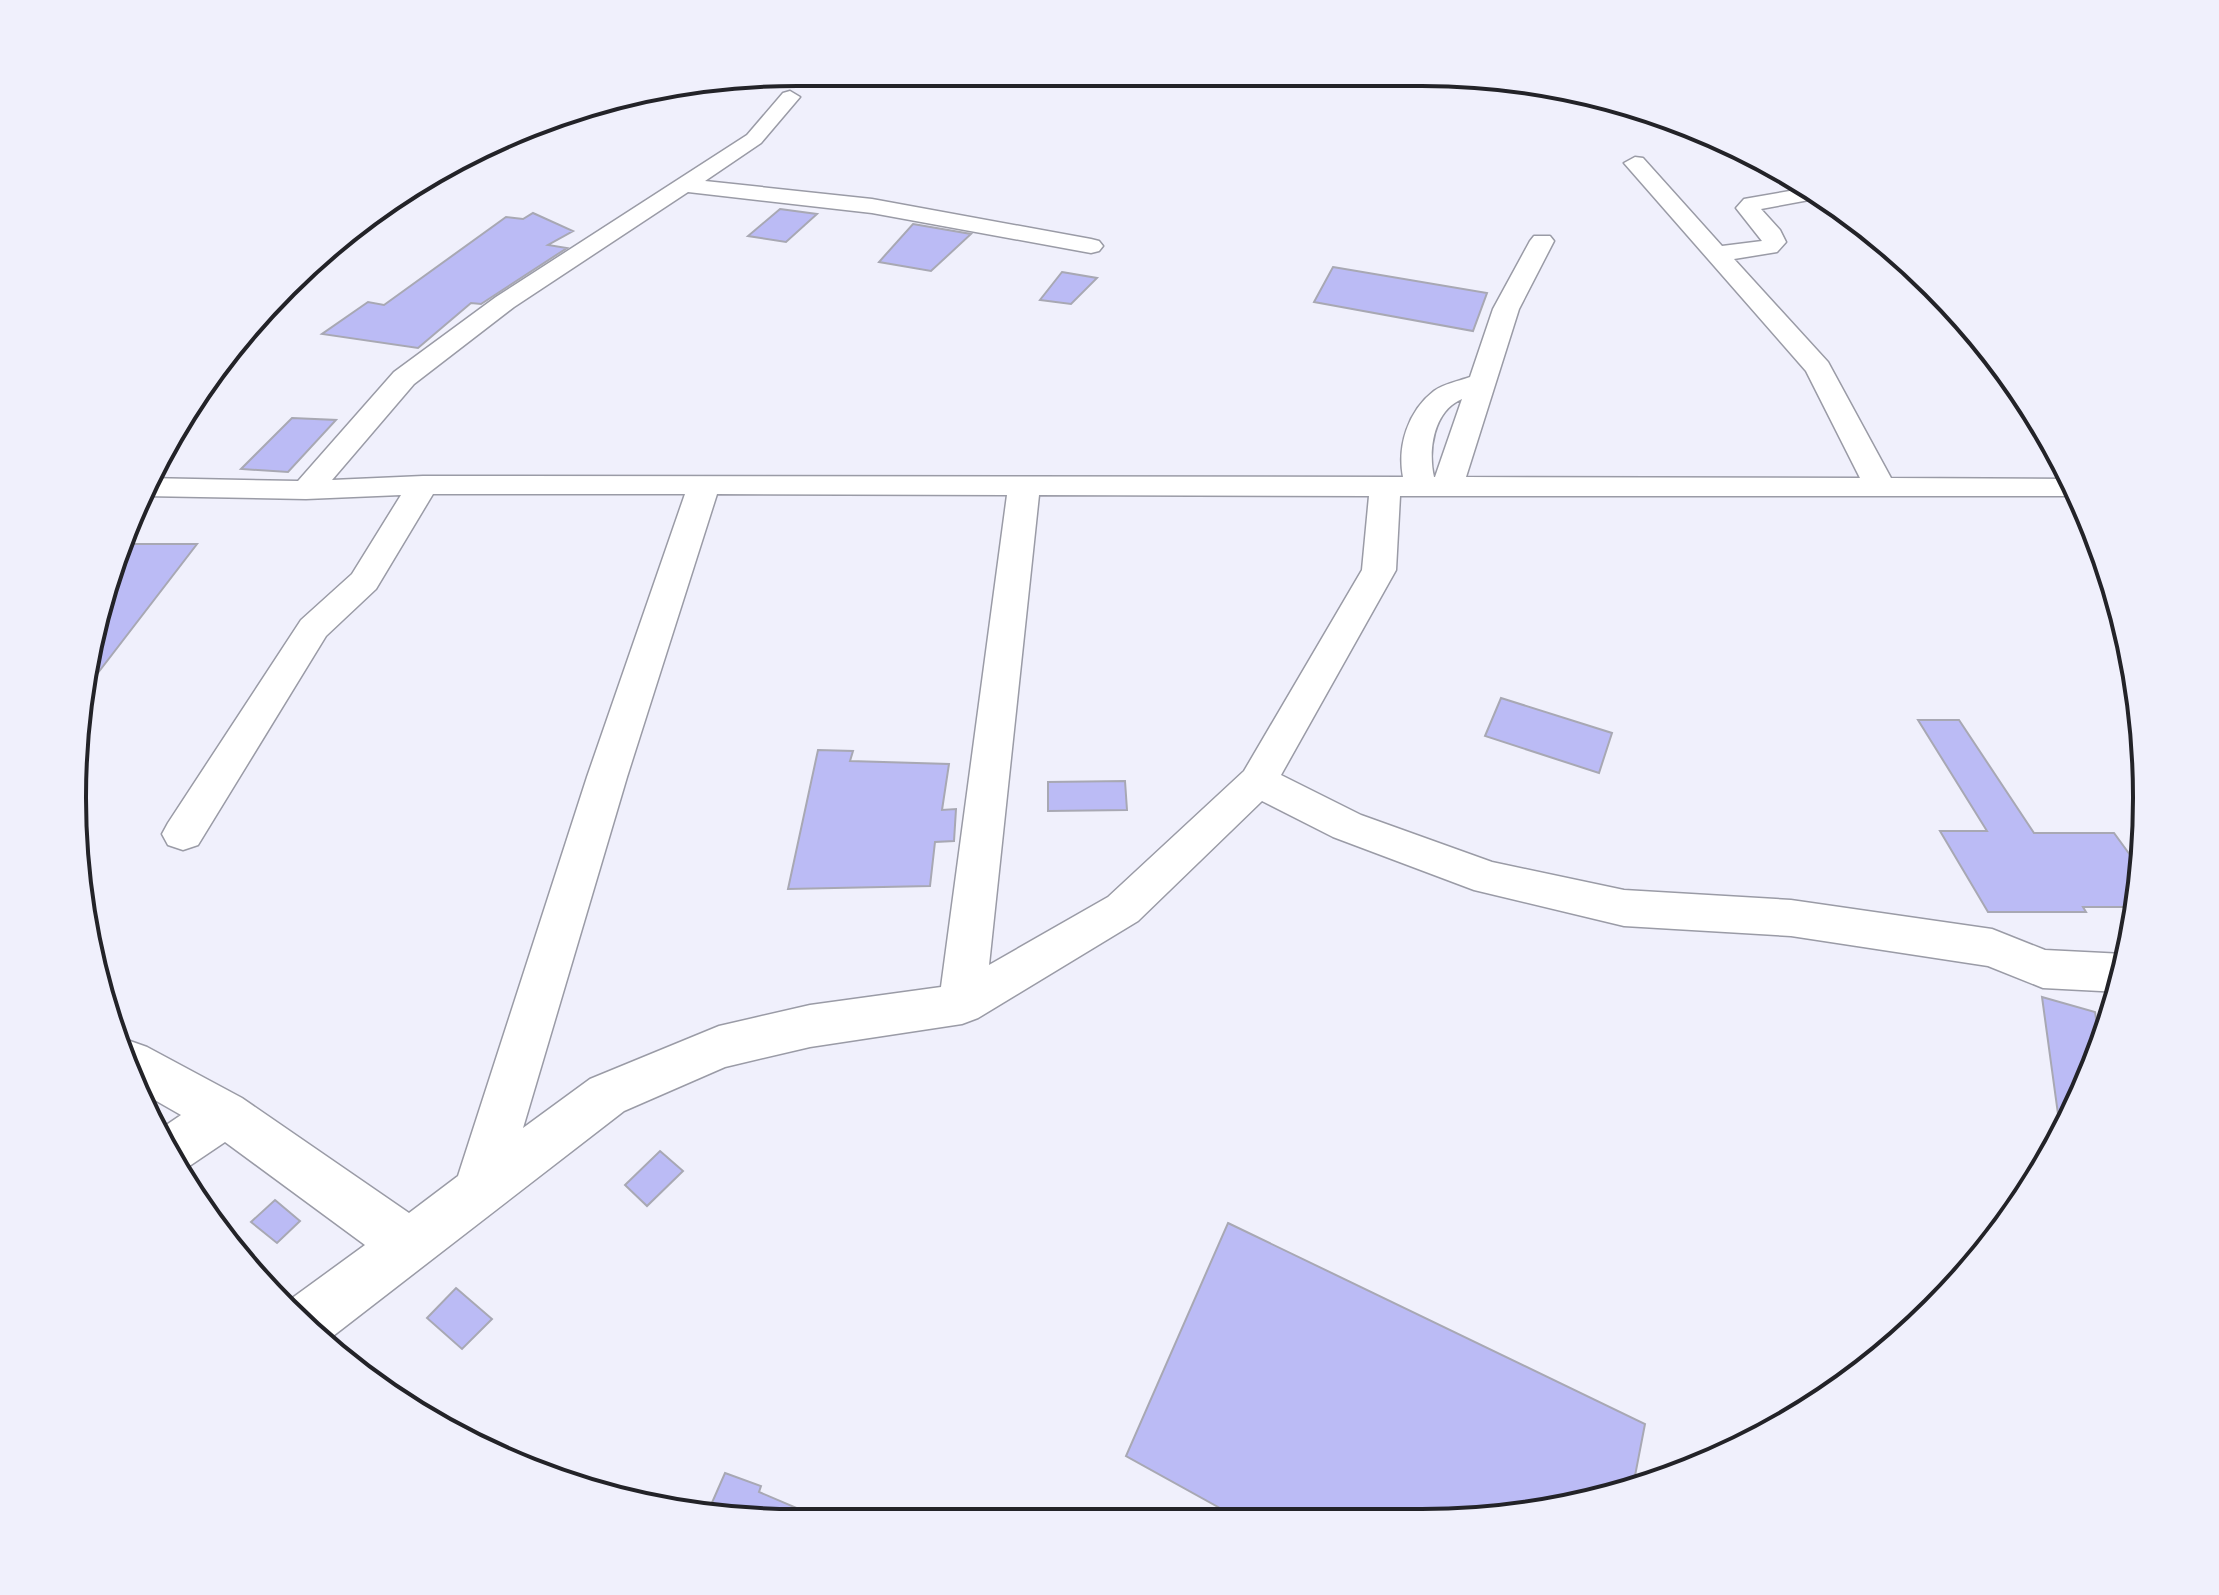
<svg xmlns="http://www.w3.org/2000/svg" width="2219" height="1595" font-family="Lato,sans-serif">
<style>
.building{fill:#bbbbf5;stroke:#a8a8b3;stroke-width:2}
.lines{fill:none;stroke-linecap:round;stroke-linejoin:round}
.minor-casing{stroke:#9a9ba6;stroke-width:3}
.minor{fill:#fff;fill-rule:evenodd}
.rim{fill:none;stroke:#232328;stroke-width:4}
</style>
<rect width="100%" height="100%" fill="#f0f0fc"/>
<path class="building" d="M780,209L817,214L786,242L748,236Z
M533,213L573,231L548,245L567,248L481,304L471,303L418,348L322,334L368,302L384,305L506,217L523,219Z
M913,224L971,234L931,271L879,262Z
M1333,267L1487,293L1473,331L1314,302Z
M1062,272L1097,278L1071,304L1040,300Z
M292,418L336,420L288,472L241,469Z
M126,544H197L84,691L82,690Z
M1501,698L1612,733L1599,773L1485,736Z
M1918,720H1959L2034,833H2114L2141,870L2135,907H2083L2086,912H1988L1940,831H1987Z
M818,750L853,751L850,761L949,764L942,810L956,809L954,841L935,842L930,886L788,889Z
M1125,781L1127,810L1048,811V782Z
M2042,997L2095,1012L2100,1044L2072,1119L2061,1136Z
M660,1151L683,1171L647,1206L625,1185Z
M275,1200L300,1221L277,1243L251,1222Z
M1228,1223L1645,1424L1634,1481L1517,1517L1238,1518L1126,1456Z
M456,1288L492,1319L462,1349L427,1318Z
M725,1473L761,1486L759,1492L827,1521H750L707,1514Z"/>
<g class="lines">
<g class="minor-casing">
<path id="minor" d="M790,91L800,97L761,143L705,181L872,199L1091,239L1099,241L1103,246L1099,251L1091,253L872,213L688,192L514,307L414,384L332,480L423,476L1403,477C1397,446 1408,411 1434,391C1443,384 1459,381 1470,377L1493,309L1530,241L1534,236H1550L1554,241L1519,309L1466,477L1860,478L1806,371L1624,163L1635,157L1643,158L1722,246L1762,241L1736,208L1744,199L1807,188L1820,198L1761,209L1780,230L1786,242L1777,252L1734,259L1828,362L1891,478L2070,479L2078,496H1400L1396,570L1281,775L1361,815L1492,862L1624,890L1791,900L1992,929L2045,950L2124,954L2127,955L2120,992L2043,988L1988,966L1791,936L1624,926L1474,890L1333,837L1262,801L1138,921L978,1018L962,1024L810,1047L725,1067L624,1111L324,1343L284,1304L365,1245L225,1142L182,1171L156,1132L181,1115L139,1091L124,1043L130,1041L147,1047L242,1098L409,1213L458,1176L587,777L685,494H433L376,589L326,636L198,845L183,850L168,845L162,834L168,823L301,620L352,574L401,495L306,499L144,496H141L146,478L298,481L394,372L496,297L747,135L783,93ZM1462,399L1435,477H1434C1428,451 1433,411 1462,399ZM717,494L1007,495L941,987L810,1005L719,1026L590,1079L523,1128L627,777ZM1039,495L1369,496L1362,570L1244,771L1108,897L989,965Z"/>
</g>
<use href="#minor" class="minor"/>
</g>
<path d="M0 0H2219V1595H0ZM797 86H1422A711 711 0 0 1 2133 797V798A711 711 0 0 1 1422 1509H797A711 711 0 0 1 86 798V797A711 711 0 0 1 797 86Z" fill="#f0f0fc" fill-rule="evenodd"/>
<path class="rim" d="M797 86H1422A711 711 0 0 1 2133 797V798A711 711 0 0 1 1422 1509H797A711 711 0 0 1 86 798V797A711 711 0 0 1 797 86Z"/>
</svg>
